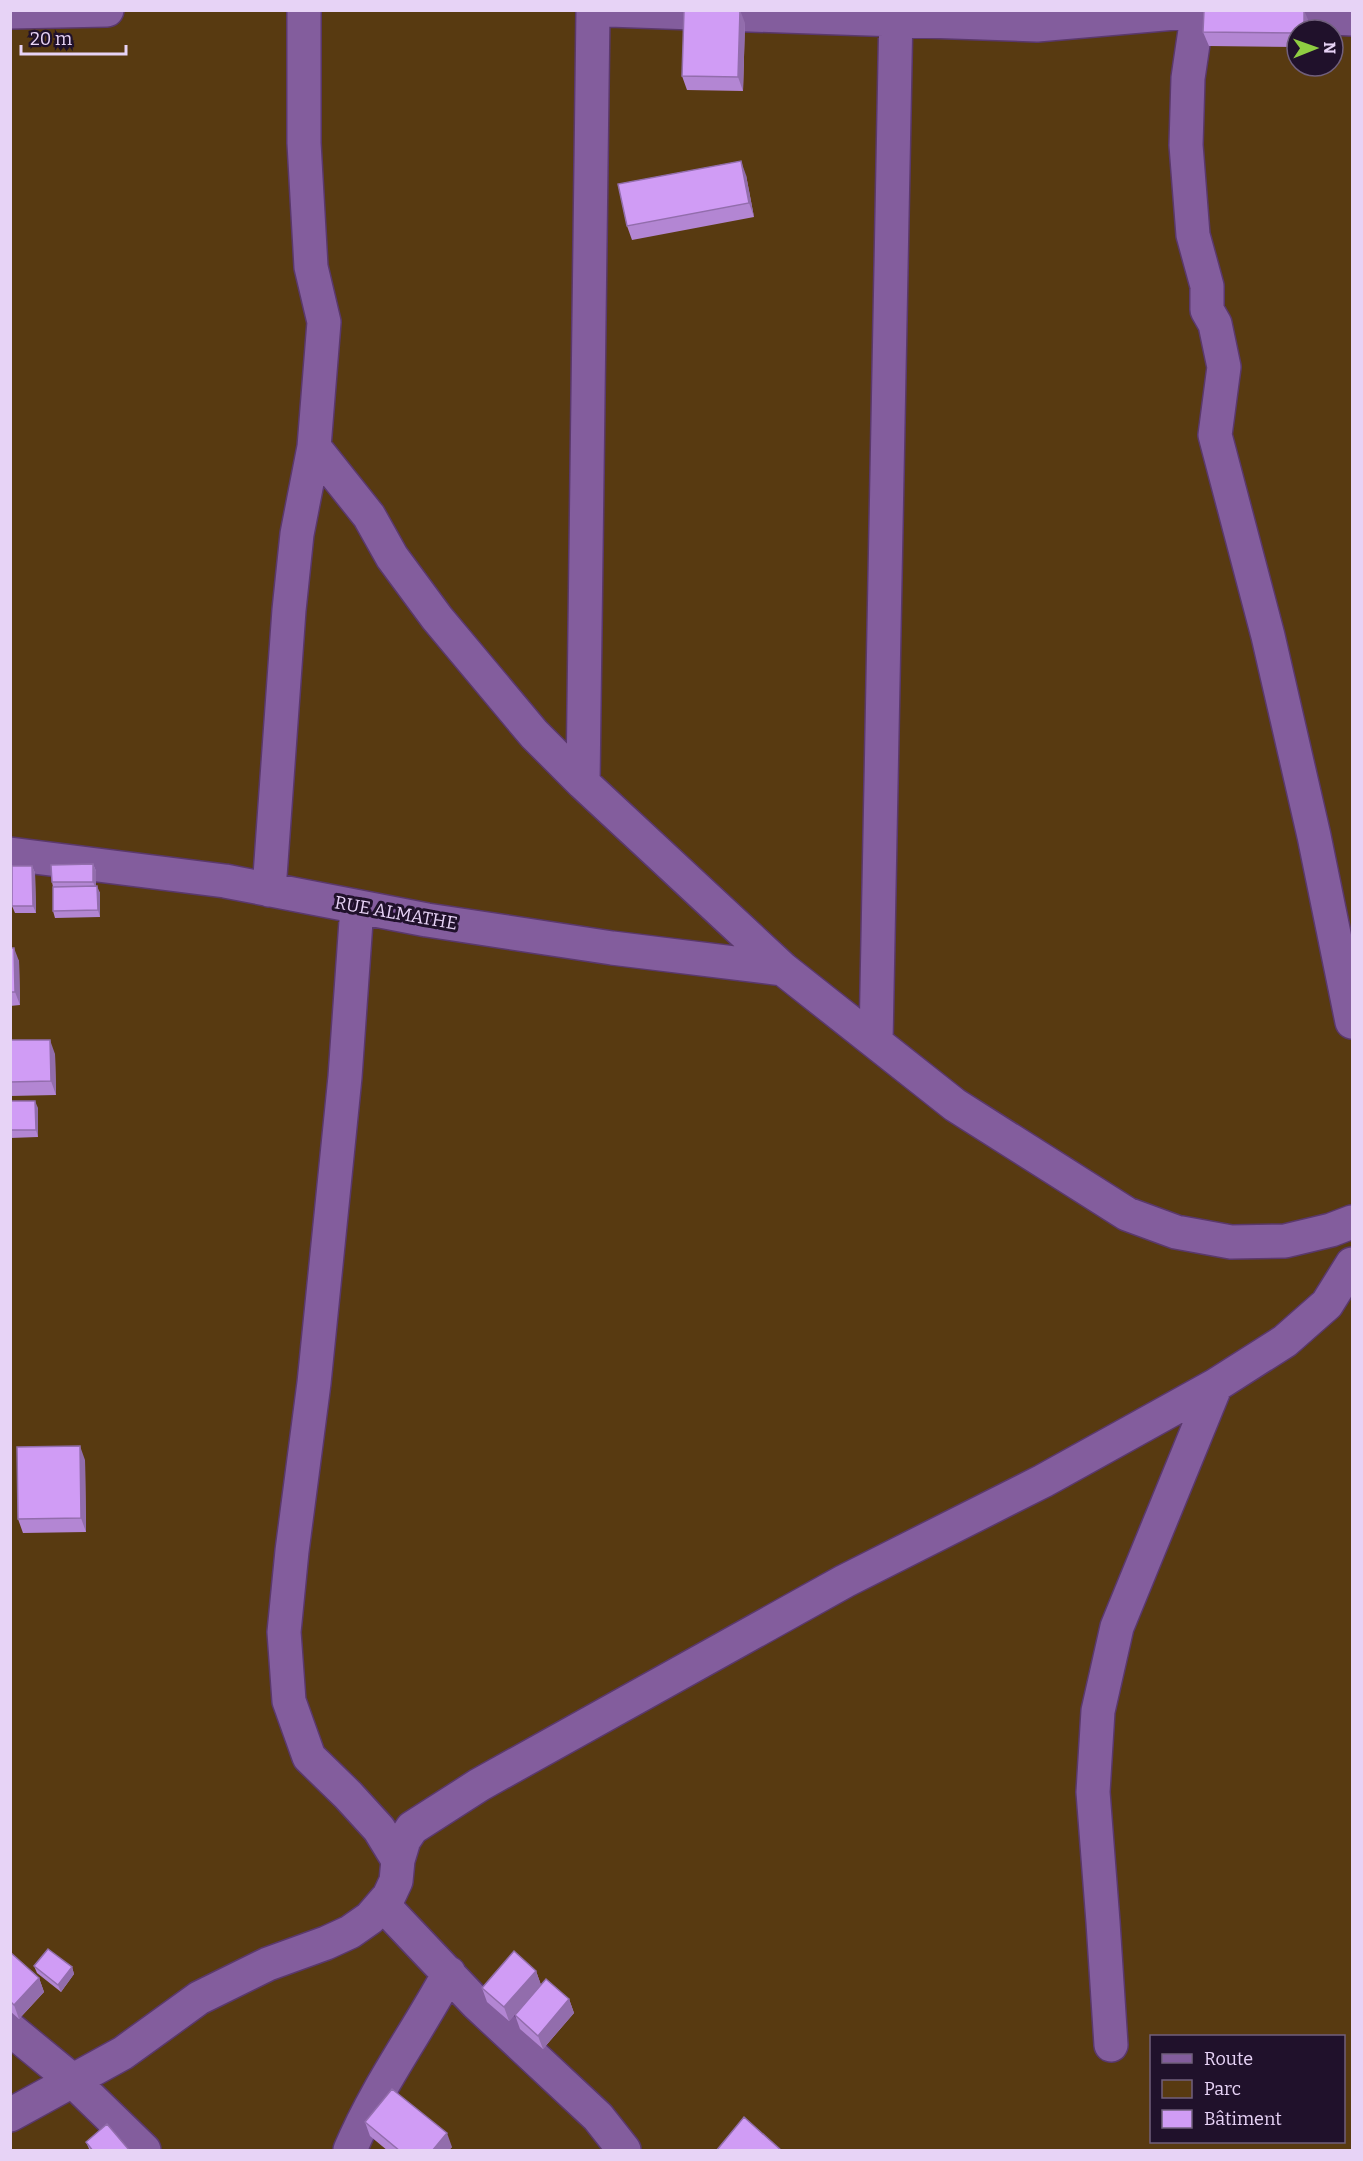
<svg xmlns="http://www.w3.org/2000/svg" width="1363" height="2161" font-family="Bitter,serif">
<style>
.green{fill:#583a11;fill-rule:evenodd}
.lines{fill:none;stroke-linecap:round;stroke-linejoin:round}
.minor-casing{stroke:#5a386c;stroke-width:36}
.minor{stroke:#835d9d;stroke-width:33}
.wall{fill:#b386d3}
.shaded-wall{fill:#926dac}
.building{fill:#d09cf5;stroke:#926dac;stroke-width:1.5}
.labels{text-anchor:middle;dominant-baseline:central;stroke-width:6;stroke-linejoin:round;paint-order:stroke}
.street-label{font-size:18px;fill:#e7d3f6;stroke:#20112b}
</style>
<rect width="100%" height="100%" fill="#421d58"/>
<path class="green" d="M11,11H1352V2150H11ZM1297,30H1333V66H1297ZM1152,2036H1344V2142H1152Z"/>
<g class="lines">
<g class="minor-casing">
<path id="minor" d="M304,10V143L311,267L324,322L314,447L369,516L392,557L437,618L534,734L583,783L783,969L955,1105L1127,1214L1176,1232L1231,1242L1285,1241L1331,1230L1352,1222
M609,10L1037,25L1198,11L1352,19
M1198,10L1188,78L1186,145L1193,235L1207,286V310L1215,324L1224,367L1215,435L1268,636L1314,836L1352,1022
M10,12L107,10
M583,783L593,10
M10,854L225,881L427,920L612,948L783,969
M269,890L289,610L297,534L314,447
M357,907L345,1077L314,1383L292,1551L284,1632L289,1701L309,1757L348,1795L379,1829L398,1860
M876,1042L896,10
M383,1905L476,2003L598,2117L624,2150
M10,2029L72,2080L144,2150
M1111,2045L1103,1922L1093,1792L1098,1711L1117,1627L1216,1385
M10,2115L123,2053L199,1998L268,1964L326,1943L350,1932L370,1918L389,1896L396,1881L398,1860L404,1840L412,1828L479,1785L845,1581L1043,1481L1216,1385L1285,1341L1327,1304L1352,1264
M350,2150C377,2086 416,2034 449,1973"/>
</g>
<use href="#minor" class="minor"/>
</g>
<path class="wall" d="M1309,22V30H1297V47L1209,46L1203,32Z
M745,23L743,91L687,90L682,76Z
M746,175L754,217L632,240L627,226Z
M93,864L96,871V886L100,893V917L55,918L53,911V887L52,882Z
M32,866L35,873L36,913H15L12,906Z
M10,948L19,961L20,1005L10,1006Z
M10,1040L55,1054L56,1095L10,1096Z
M10,1101L38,1108V1137L10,1138Z
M85,1460L86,1532L23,1533L18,1519Z
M10,1952L39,1978L44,1992L19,2019L10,2011Z
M34,1966L72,1967L74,1974L61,1992L37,1973Z
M536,1971L541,1985L509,2021L487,2002L482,1988Z
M569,1999L574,2013L543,2049L520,2029L515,2015Z
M365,2122L452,2147L448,2151H388L370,2136Z
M86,2142L130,2151H90Z"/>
<path class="shaded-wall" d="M740,10L745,23L743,91L738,77Z
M1304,10L1309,22V30H1304Z
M741,161L746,175L754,217L749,203Z
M93,864L96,871V889L93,882Z
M32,866L35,873L36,913L33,906Z
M97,886L100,893V917L98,910Z
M14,948L19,961L20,1005L15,992Z
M50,1040L55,1054L56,1095L51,1081Z
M35,1101L38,1108V1137L36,1130Z
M80,1446L85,1460L86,1532L81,1518Z
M72,1967L74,1974L61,1992L58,1985Z
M536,1971L541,1985L509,2021L504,2007Z
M39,1978L44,1992L19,2019L14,2005Z
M569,1999L574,2013L543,2049L538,2036Z
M447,2133L452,2147L448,2151H432Z"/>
<path class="building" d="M684,10H740L738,77L682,76Z
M1204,10H1304V30H1297V33L1203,32Z
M741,161L749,203L627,226L618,184Z
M93,864V882H52L51,865Z
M12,866H32L33,906H12Z
M97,886L98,910L53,911V887Z
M10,948H14L15,992H10Z
M10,1040H50L51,1081L10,1082Z
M10,1101H35L36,1130H10Z
M80,1446L81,1518L18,1519L17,1447Z
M48,1949L72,1967L58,1985L34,1966Z
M514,1951L536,1971L504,2007L482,1988Z
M10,1952L39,1978L14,2005L10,2001Z
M546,1979L569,1999L538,2036L515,2015Z
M392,2089L447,2133L432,2151H400L365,2122Z
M744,2117L782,2151H716Z
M107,2124L130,2151H93L86,2142Z"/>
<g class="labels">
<g class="street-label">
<text transform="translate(396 913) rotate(10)">RUE ALMATHE</text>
</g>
</g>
<rect width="1363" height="2161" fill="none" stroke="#e7d3f6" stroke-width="24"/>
<rect x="1150" y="2035" width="195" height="108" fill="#20112b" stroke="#705f7c" stroke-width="1.5"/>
<rect x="1162" y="2054" width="30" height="9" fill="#835d9d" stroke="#705f7c" stroke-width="1.5"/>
<text x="1204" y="2065" font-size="18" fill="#e7d3f6">Route</text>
<rect x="1162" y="2080" width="30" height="18" fill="#583a11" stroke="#705f7c" stroke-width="1.5"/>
<text x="1204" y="2095" font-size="18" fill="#e7d3f6">Parc</text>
<rect x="1162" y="2110" width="30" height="18" fill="#d09cf5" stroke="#705f7c" stroke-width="1.5"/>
<text x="1204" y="2125" font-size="18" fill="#e7d3f6">Bâtiment</text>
<g transform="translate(1315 48) rotate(89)"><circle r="28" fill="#20112b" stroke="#705f7c" stroke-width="1.5"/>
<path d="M0-4.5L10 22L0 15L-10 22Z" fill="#8fcd42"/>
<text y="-9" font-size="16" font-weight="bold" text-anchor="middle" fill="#e7d3f6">N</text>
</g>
<path d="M21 45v9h105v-9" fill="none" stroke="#e7d3f6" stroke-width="3"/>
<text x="30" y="45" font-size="18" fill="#e7d3f6" stroke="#20112b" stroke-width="4.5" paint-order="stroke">20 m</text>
</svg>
